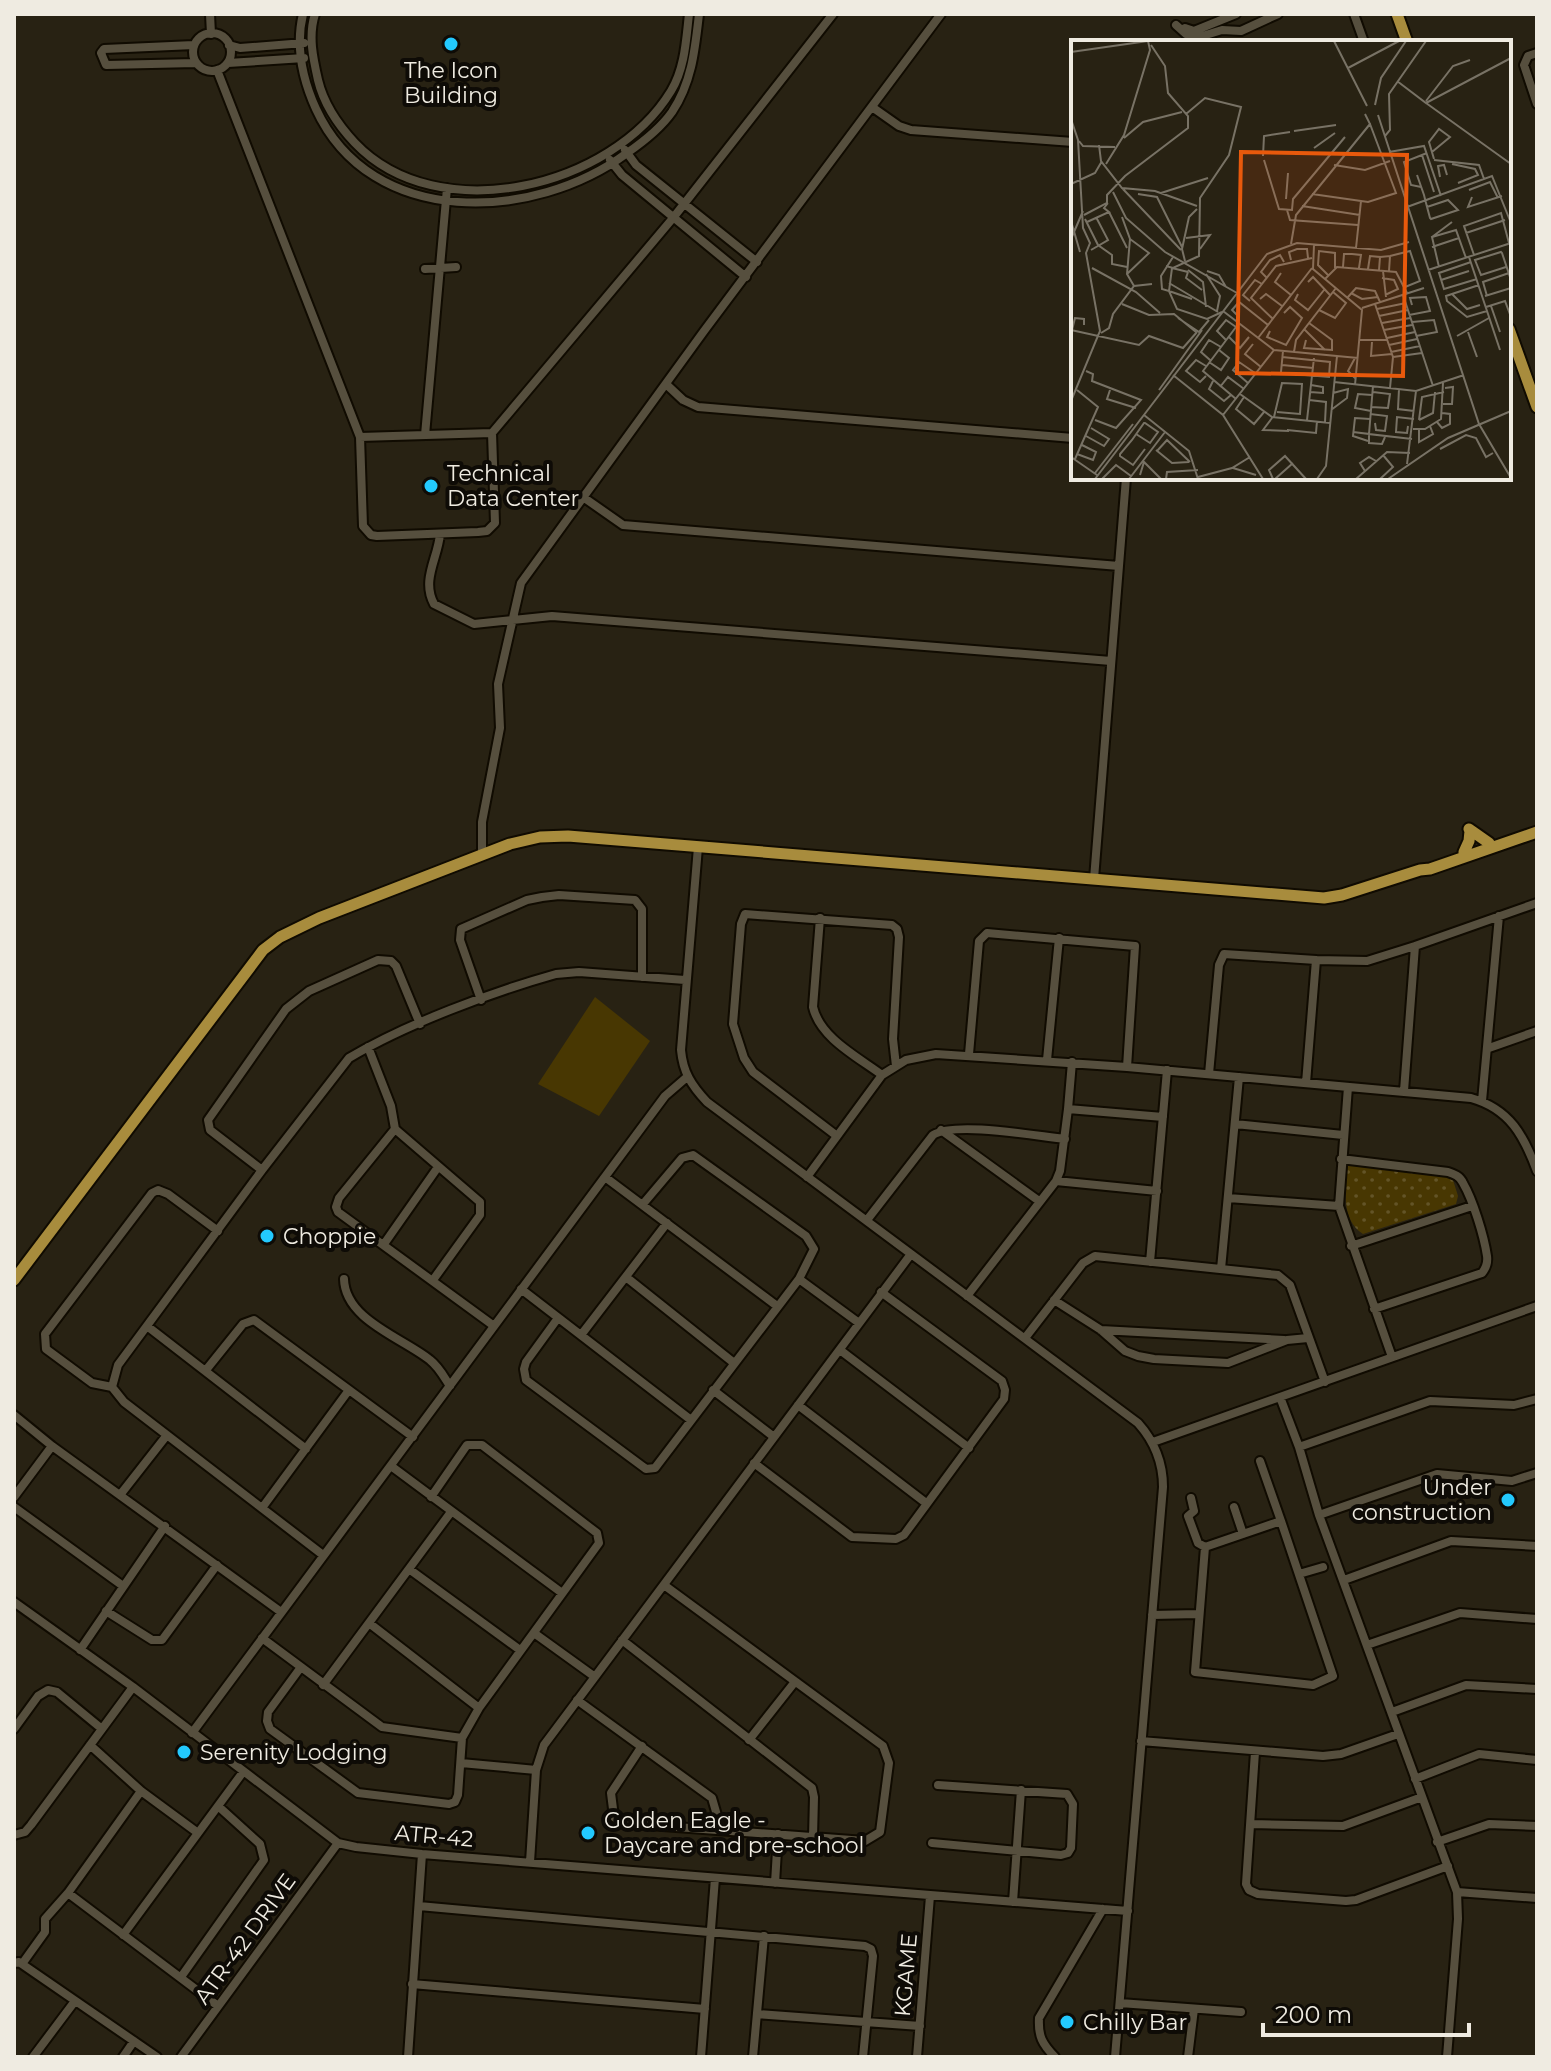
<svg xmlns="http://www.w3.org/2000/svg" width="1551" height="2071" font-family="Montserrat,sans-serif">
<style>
.grass{fill:url(#grass-dots)}
.green{fill:#483702}
.lines{fill:none;stroke-linecap:round;stroke-linejoin:round}
.minor-casing{stroke:#100b01;stroke-width:12}
.major-casing{stroke:#100b01;stroke-width:15}
.minor{stroke:#564f3e;stroke-width:8}
.major{stroke:#a88c3d;stroke-width:11}
.poi-dot{fill:#23c9fe;stroke:#0e0b06;stroke-width:3}
.labels{text-anchor:middle;dominant-baseline:central;stroke-width:8;stroke-linejoin:round;paint-order:stroke}
.poi-label{font-size:22px;fill:#efebe1;stroke:#0e0b06;text-anchor:start}
.street-label{font-size:22px;fill:#efebe1;stroke:#0e0b06}
.inset-road{fill:none;stroke:#787265;stroke-width:2}
.view{fill:#e8590c;fill-opacity:0.15;stroke:#e8590c;stroke-width:4}
.inset-edge{fill:none;stroke:#efebe1;stroke-width:4}
</style>
<defs>
<pattern id="grass-dots" width="8" height="8" patternUnits="userSpaceOnUse" patternTransform="scale(2)"><rect width="8" height="8" fill="#483702"/><path d="M2 2h.1M6 6h.1" fill="none" stroke="#635427" stroke-width="1.8" stroke-linecap="round"/></pattern>
</defs>
<rect width="100%" height="100%" fill="#282213"/>
<path class="grass" d="M1347,1165L1446,1176L1453,1180L1458,1196L1456,1204L1363,1234C1340,1219 1346,1188 1347,1165Z"/>
<path class="green" d="M595,997L650,1041L599,1116L538,1084Z"/>
<g class="lines">
<g class="minor-casing">
<path id="minor" d="M210,14L211,34
M303,14C295,47 302,78 316,109C371,229 534,222 627,153C643,142 660,129 672,112C692,82 695,49 699,14
M315,14C308,36 313,58 318,80C324,105 338,125 355,143C438,230 612,188 671,91C685,68 686,40 689,14
M1354,14L1364,42
M1176,25L1186,34L1196,38L1222,30L1241,31L1278,14
M1185,28L1194,31L1236,14
M193 52a19 19 0 1 1 38 0a19 19 0 1 1-38 0Z
M194,45L104,49L101,53L106,65L196,63
M229,45L240,48L304,43
M1537,53L1528,56L1524,65L1537,104
M228,63L304,58
M217,70L360,437L363,526L371,535L377,536L478,532L487,531L495,523L492,433L673,218L833,14
M872,107L899,126L911,130L1073,142
M625,150L636,165L757,262
M610,160L622,175L746,277
M425,269L456,267
M667,385L683,400L698,407L1073,438
M425,435L447,188
M360,437L492,433
M583,497L623,525L1119,566
M440,534C438,558 421,580 434,604L474,624L552,616L1111,661
M698,847L681,1050C683,1072 691,1085 707,1102L1138,1423C1155,1442 1163,1462 1163,1487L1115,2057
M482,855V822L500,728L498,684L521,583L704,331L941,14
M1094,879L1126,478
M820,918L813,1007C820,1038 858,1057 882,1075
M1415,946L1537,903
M1316,960L1367,961L1415,946L1404,1091
M481,1000L460,940L461,929L527,900L542,897L559,895L635,900L642,909V977
M368,1047L391,1106L395,1129L480,1202V1215L433,1280
M1489,1048L1537,1031
M969,1054L979,941L987,933L1135,946L1127,1067
M1047,1060L1059,938
M1072,1062L1068,1109L1163,1117
M1209,1074L1219,965L1224,954L1316,960L1306,1083
M1348,1087L1339,1206L1392,1357
M1482,1101L1499,916
M1235,1124L1343,1135
M395,1129L339,1198L336,1207L338,1212L494,1326
M941,1130L1039,1201
M837,1136L753,1072L744,1058L733,1024L741,924L745,914L892,925L897,929L899,937L893,1039L896,1066
M1341,1159L1448,1172C1454,1174 1460,1176 1463,1183C1473,1200 1484,1236 1487,1256C1488,1263 1486,1268 1482,1273L1374,1309
M262,1170L210,1130L208,1120L286,1009L309,991L378,960L391,961L396,966L420,1024
M605,1177L777,1306
M807,1177L882,1075L906,1060L936,1054L1127,1067L1471,1098C1510,1109 1524,1136 1537,1171
M1056,1181L1157,1191
M1228,1198L1339,1206
M867,1220L933,1135C955,1121 1036,1136 1065,1139
M384,1244L438,1167
M1351,1246L1472,1206
M1150,1262L1167,1070
M1221,1269L1239,1077
M626,1277L734,1363
M344,1279C345,1320 403,1338 430,1360C439,1367 444,1377 450,1386
M799,1279L859,1323
M521,1289L691,1420
M967,1296L1056,1181L1060,1171L1068,1109
M1054,1300L1101,1330L1125,1351L1138,1356L1154,1359L1228,1363L1287,1340L1308,1338
M558,1318L526,1362L524,1369L526,1380L646,1469L655,1468L799,1279L814,1249L806,1236L693,1155L682,1158L643,1204
M147,1326L306,1449
M1101,1330L1284,1340
M581,1335L667,1223
M1025,1338L1083,1263L1095,1256L1278,1275L1290,1285L1325,1382
M840,1350L969,1448
M206,1370L243,1324L254,1320L413,1437
M112,1387L92,1383L46,1349L45,1334L152,1193L158,1190L168,1194L218,1231
M713,1390L774,1437
M1280,1397L1299,1447L1319,1515L1457,1892L1458,1919L1447,2057
M798,1405L926,1503
M14,1415L52,1446L281,1612
M1153,1442L1537,1306
M1299,1447L1430,1401L1514,1405L1537,1399
M1260,1461L1281,1521
M754,1463L852,1537L896,1539L904,1535L1004,1399L1005,1390L1002,1381L881,1292
M391,1466L562,1593
M120,1495L167,1435
M14,1497L52,1446
M1191,1498L1194,1511L1188,1516L1198,1543L1205,1547
M14,1507L123,1586
M1234,1507L1243,1534
M262,1508L349,1390
M1319,1515L1437,1474L1512,1481L1537,1473
M1281,1521L1333,1676L1313,1685L1195,1672L1205,1547Z
M323,1555L124,1402L112,1387L118,1365L262,1170L349,1058C406,1024 492,992 556,974L579,972L685,980
M409,1569L520,1650
M1299,1574L1323,1567
M1344,1580L1451,1541L1537,1546
M14,1602L133,1687L338,1843L356,1847L422,1854L1128,1911
M106,1611L152,1640H162L217,1565
M1152,1615L1198,1614
M369,1623L479,1708
M534,1633L595,1677
M262,1638L382,1727L462,1738
M622,1640L812,1788L814,1797L813,1837
M1367,1645L1460,1613L1537,1619
M80,1650L165,1526
M301,1667L268,1712L267,1721L270,1729L358,1793L449,1804L455,1802L458,1795L462,1738L479,1708L599,1543L597,1533L482,1445H467L431,1497
M323,1685L451,1512
M577,1700L712,1798L721,1829
M1392,1712L1466,1685L1537,1689
M14,1729L38,1696L48,1690L57,1692L102,1729L133,1687
M192,1733L665,1096L687,1077
M749,1740L794,1683
M1141,1741L1323,1756L1341,1754L1398,1734
M90,1745L141,1791L198,1833
M642,1746L611,1793L614,1817L622,1823L865,1841L880,1832L889,1763L883,1746L664,1585
M1255,1752L1246,1884L1249,1890L1258,1894L1346,1901L1356,1900L1448,1866
M461,1763L536,1770
M1415,1779L1479,1754L1537,1760
M141,1791L68,1893L218,2006
M1251,1824L1343,1826L1422,1797
M14,1835L25,1832L31,1825L102,1729
M1437,1842L1489,1824L1537,1826
M932,1843L1061,1855L1068,1853L1071,1848L1073,1804L1067,1794L938,1785
M530,1862L536,1770L544,1745L911,1254
M775,1883L778,1834
M1457,1892L1537,1898
M1013,1902L1021,1790
M419,1906L865,1946L871,1949L873,1956L863,2057
M123,1935L243,1772
M14,1963L19,1962L157,2057
M22,1964L45,1932V1919L68,1893
M181,1977L264,1860L260,1844L218,1806
M412,1984L705,2009
M1120,2003L1241,2012
M757,2014L920,2026
M33,2057L75,2001
M123,2057L134,2041
M181,2057L338,1843
M408,2057L422,1854
M701,2057L715,1878
M753,2057L764,1936
M917,2057L930,1896
M1055,2057C1042,2044 1038,2036 1039,2018L1103,1909
M1188,2057L1194,2009"/>
</g>
<g class="major-casing">
<path id="major" d="M1397,14L1407,42
M1509,329L1537,407
M1469,829L1489,843
M1464,852L1469,841L1470,831
M14,1280L263,950L280,937L319,918L510,844L540,837L568,836L1324,898L1342,895L1420,870L1430,869L1537,832"/>
</g>
<use href="#minor" class="minor"/>
<use href="#major" class="major"/>
</g>
<g class="poi-dot">
<circle cx="451" cy="44" r="8"/>
<circle cx="431" cy="486" r="8"/>
<circle cx="267" cy="1236" r="8"/>
<circle cx="1508" cy="1500" r="8"/>
<circle cx="184" cy="1752" r="8"/>
<circle cx="588" cy="1833" r="8"/>
<circle cx="1067" cy="2022" r="8"/>
</g>
<g class="labels">
<g class="poi-label">
<text x="451" y="70" text-anchor="middle">The Icon<tspan x="451" dy="25">Building</tspan></text>
<text x="447" y="473">Technical<tspan x="447" dy="25">Data Center</tspan></text>
<text x="283" y="1236">Choppie</text>
<text x="1492" y="1487" text-anchor="end">Under<tspan x="1492" dy="25">construction</tspan></text>
<text x="200" y="1752">Serenity Lodging</text>
<text x="604" y="1820">Golden Eagle -<tspan x="604" dy="25">Daycare and pre-school</tspan></text>
<text x="1083" y="2022">Chilly Bar</text>
</g>
<g class="street-label">
<text transform="translate(434 1836) rotate(5)">ATR-42</text>
<text transform="translate(245 1939) rotate(-54)">ATR-42 DRIVE</text>
<text transform="translate(906 1975) rotate(-85)">KGAME</text>
</g>
</g>
<g transform="translate(1071 40)">
<rect width="440" height="440" fill="#282213"/>
<path class="inset-road" d="M263,1L296,66M0,12L77,1M277,28L328,1M326,41L355,63L440,18M355,61L382,26L399,20M355,63L440,124M304,65L310,38L335,1M307,75L408,384L440,438M0,79L7,100L12,188L19,203L15,213L29,291L0,361M223,91L265,85M314,96L319,90L318,54L355,1M53,98L72,82L111,72M8,101L12,106L44,107M28,105L30,121L51,148L84,151L126,166M243,108L264,93M318,112L353,106L370,156M361,112L379,97L368,89L358,102L363,119M351,115L363,152M192,116L193,96L219,92M193,120L208,169L221,170L222,159L274,97M363,120L408,125L413,139M35,124L53,95L79,10L77,1M381,124L404,129L407,135L387,143M263,125L294,130L319,121M346,135L353,155L355,163L359,178L360,179L387,170L377,160L356,167M369,137L367,126L373,125L376,135M0,144L24,133L31,121M350,147L340,145L333,122L356,113M51,148L110,210M398,150L419,142L427,158M42,152L55,178L94,212L166,253M90,153L137,138M67,154L86,157L111,207M241,154L297,162L325,153L299,84M401,157L397,167L431,156M215,159L217,133M231,166L289,175M336,167L421,136L440,183M216,170L219,180L287,185M38,172L56,208M13,175L36,163V155L54,136L117,88V76L97,53L94,26L80,5M51,177L59,199L56,234L63,246M14,179L27,205L41,215V224L56,227M0,181L9,212M16,182L38,172L33,168L37,163M395,193L434,180M361,197L381,182M115,198L139,195L129,209M0,199L12,171M220,204L225,175L299,84L294,74M243,205L242,229L291,270L284,345M361,207L388,198M285,208L290,161M20,210L37,200L25,177M403,215L393,186L430,173L438,203M319,216L339,211L349,241L334,247M102,217L90,236L91,249L98,251L106,269L136,279L151,272M309,217L319,216L318,231M398,217L429,310M220,220L218,212L226,209H236L237,218M114,221L111,209L118,177L126,169M400,222L368,233L373,249L406,239M95,226L102,228L128,216L129,158L158,115L170,67L134,58L115,74M272,227L273,214H281L290,215L288,228M368,227L361,197L385,190L395,218M435,227L410,235L404,220L430,212L431,213L440,240M21,228L65,252L89,273M297,229L299,216L309,217L308,230M117,230L132,242L135,267M357,230L440,203M136,231L148,235L155,247M312,231L315,257M117,232L101,228L98,251L121,259M117,232L115,238L131,250M210,233L204,242L220,255M56,234L78,213L59,199M135,234L149,256L146,271M257,235L247,225L248,211L264,213V228M196,238L190,232L199,220L209,215L213,222M311,238L323,240L327,249L314,255M254,239L266,227L325,232L336,253M370,240L398,231M237,242L242,237L259,255M98,243L147,272M408,245L375,256L376,261L396,277L416,271M280,253L291,259L307,257M227,254L224,260L237,270L253,250M381,254L396,269L409,265M332,255L362,346M414,256L440,248M416,256L412,242L438,233M277,257L285,248L304,251L309,262M189,259L195,254L211,266M179,261L172,255L184,240L191,244M51,264L78,275L103,274L125,292M304,264L322,317L319,348M420,266L429,292M415,267L434,261L440,277M291,268L353,248M306,269L335,263M248,270L264,278L275,263L262,252M152,271L203,310L287,318M166,275L161,270L168,262L197,285M338,275L359,271L355,257L339,258L341,265M308,276L337,270M107,278L128,292L138,280M202,279L180,258L205,226L241,218M341,282L363,280L366,292L345,296M311,283L339,278M233,289L254,310M0,290L68,305L78,296L112,308L126,292M1,290L4,278L13,279V285M313,290L341,285M199,291L196,297L215,305L231,278L219,267L213,273M397,292L406,317M30,293L38,288L42,274L63,246L81,244M386,296L418,278M158,297L169,308L178,297M187,298L241,228M316,298L344,292M155,300L146,291L155,280L165,287M235,300L233,308L261,310V300L238,283M289,300H316M301,302L300,316L321,314M182,304L174,314L190,327M318,305L346,299M223,312L225,300L265,248M320,312L349,306M211,317L259,322L258,337L210,333V332L212,311M322,317L351,313M139,320L130,312L138,300L150,307M138,322L150,330L158,318L148,310M211,325L242,328M135,326L125,320L115,331L129,342L135,336M15,331L22,334L21,341L70,360L45,388L24,380M102,335L152,375L192,439M284,338L277,331L284,318M142,341L138,349L153,361L160,355M263,342L345,351L393,335M177,343L162,330L168,322L184,333M302,346L298,394L341,399M149,347L157,337L173,349M328,349L327,369L343,371M39,350L36,359L65,368M88,350L131,290M239,352L252,353V347L240,345M169,354L201,377L259,383M173,357L165,369L183,384L193,372M165,359L132,331L168,283M238,360L255,362L254,382M372,364H381L382,347L374,348M300,367L317,368L319,354L302,352M260,370L276,358L277,349L262,353M300,371L284,368L287,354L301,355M299,374L316,376L314,391L305,390L304,383M73,375L118,411L127,439M152,375L203,310M203,377L211,343L231,344L229,374L206,372M201,378L192,390L218,391M236,380L243,318M348,380L351,357L373,352M348,380L362,373L364,352M366,382L371,388L379,384V374L371,373M337,386L336,393L325,392L326,377L343,379M342,389H354L370,379L372,343M348,389V402L362,394L359,386M216,390L245,393L246,381M282,392L298,394V403L311,404L314,397M65,394L79,403L87,392L74,383H73L61,400L49,414V416L62,425L74,409M15,396L33,406L38,399L20,388M297,401L282,396L284,378L299,379M369,409L395,395L405,398L415,417L422,413M85,410L101,423L118,422M86,411L96,400L119,422M6,414L22,420L25,412L11,405M0,417L26,435M4,419L27,367L6,350M336,424L345,351M162,428L185,435M294,431L289,423L298,417L305,421M24,433L62,384M69,435L73,422L90,439M127,437L161,428L179,417M24,439L196,214L226,203L310,210L338,202M31,439L45,425L60,436M58,439L94,392M95,439L96,432L127,430M202,439L198,430L214,416L235,439M204,439L222,423M246,439L255,426L266,316M285,439L316,412L339,413M309,439L322,427L312,415M317,439L377,398L440,371"/>
<path class="view" d="M170,112L336,115L332,336L166,333Z"/>
<rect width="440" height="440" class="inset-edge"/>
</g>
<rect width="1551" height="2071" fill="none" stroke="#efebe1" stroke-width="32"/>
<path d="M1263 2023v12h206v-12" fill="none" stroke="#efebe1" stroke-width="4"/>
<text x="1275" y="2023" font-size="24" fill="#efebe1" stroke="#0e0b06" stroke-width="6" paint-order="stroke">200 m</text>
</svg>
